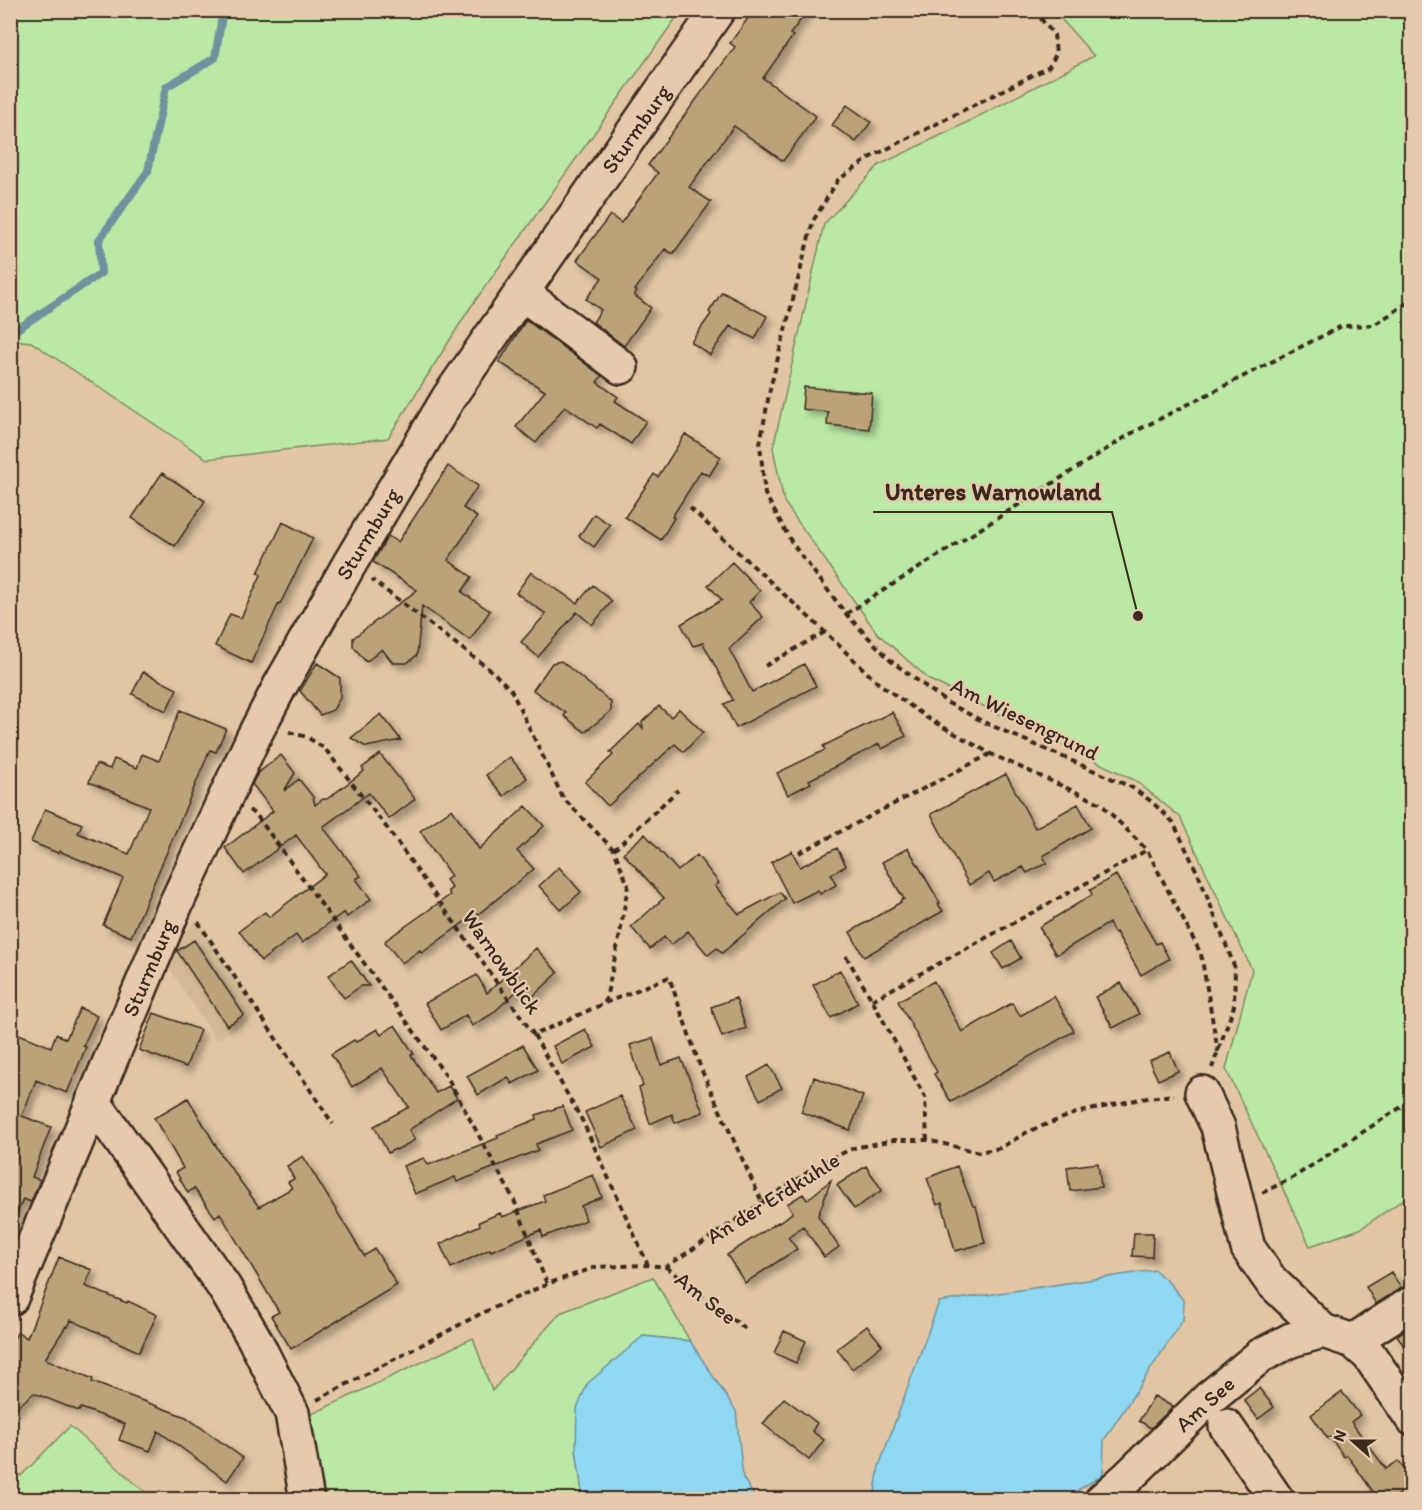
<svg xmlns="http://www.w3.org/2000/svg" width="1422" height="1510" font-family="Itim,sans-serif">
<style>
.built{fill:#d3b895}
.green{fill:#bbe8a5;stroke:#7b8962;stroke-width:1.5}
.water{fill:#90d7f2;stroke:#6e929d;stroke-width:1.5}
.lines{fill:none;stroke-linecap:round;stroke-linejoin:round}
.stream{stroke:#6e929d;stroke-width:8}
.building{fill:#bba279;stroke:#3b2a1e;stroke-width:1.5;filter:url(#shadow)}
.minor-casing{stroke:#3b2a1e;stroke-width:38}
.path{stroke:#3b2a1e;stroke-width:4;stroke-dasharray:6 4.5;stroke-linecap:butt}
.minor{stroke:#e7caae;stroke-width:33}
.labels{text-anchor:middle;dominant-baseline:central;stroke-width:4.5;stroke-linejoin:round;paint-order:stroke}
.street-label{font-size:22px;fill:#3b2a1e;stroke:#e7caae}
.leader{fill:none;stroke:#3b2a1e;stroke-width:2}
.callout-dot{fill:#3b2a1e;stroke:#e7caae;stroke-width:2}
.callout-label{font-size:24px;text-anchor:middle;font-weight:bold;fill:#3b2a1e;stroke:#e7caae;stroke-width:4.5;stroke-linejoin:round;paint-order:stroke}
</style>
<defs>
<filter id="shadow"><feDropShadow dx="5.5" dy="5.5" stdDeviation="3" flood-color="#0004"/></filter>
</defs>
<rect width="100%" height="100%" fill="#e2c6a4"/>
<filter id="ink" filterUnits="userSpaceOnUse"><feTurbulence type="fractalNoise" baseFrequency=".0167" numOctaves="2"/><feDisplacementMap in="SourceGraphic" scale="12" xChannelSelector="R" yChannelSelector="G"/><feConvolveMatrix kernelMatrix="1 2 1 2 8 2 1 2 1" color-interpolation-filters="sRGB"/></filter>
<g filter="url(#ink)">
<path class="built" d="M196,920L259,1014L216,1040L164,960Z"/>
<path class="green" d="M10,11L11,10L681,11L470,308L388,438L207,459L31,342L11,340Z
M1054,11H1411V1206L1404,1199L1360,1229L1310,1246L1226,1069L1252,970L1180,817L1136,781L930,680L877,633L784,502L773,448L824,224L879,165L956,128L1094,56Z
M653,1277L690,1341L643,1336L576,1449L583,1499H318L305,1429L312,1414L473,1338L492,1391L560,1313Z
M70,1426L153,1499H11V1464L21,1476Z"/>
<path class="water" d="M1155,1270L1171,1285L1184,1301L1183,1320L1104,1440L1103,1475L1063,1499H874L879,1466L939,1302Z
M643,1336L690,1341L736,1411L743,1478L756,1499H583L576,1449L577,1409L587,1384Z"/>
<g class="lines">
<path class="stream" d="M10,334L101,273L99,240L148,171L166,87L215,58L223,10"/>
</g>
<path class="building" d="M754,10H808L790,34L793,36L763,78L816,116L783,161L734,126L689,187L711,202L673,254L665,249L635,290L637,291L634,295L651,308L624,346L593,322L601,310L586,299L602,278L577,260L610,215L621,223L658,173L648,165L735,47L730,43Z
M847,105L871,122L856,142L832,125Z
M722,292L767,316L755,339L730,326L710,355L691,342L711,314L709,312Z
M526,320L602,376L597,382L618,397L615,401L646,421L631,444L600,424L597,428L565,406L536,443L516,427L545,391L499,362Z
M804,387L872,393L869,429L827,425L828,412L802,409Z
M685,434L721,457L709,476L701,471L672,517L674,518L661,540L625,517L654,474L658,477Z
M448,466L478,486L463,508L477,517L448,560L472,577L462,592L490,611L470,640L422,606L417,655L407,663H393L382,649L366,662L353,646V638L417,590L373,562L388,536L398,542Z
M162,473L205,501L175,546L132,518Z
M594,514L610,525L594,547L579,536Z
M283,522L313,538L280,604L279,603L251,663L215,646L230,614L241,618L261,575L258,573Z
M732,562L760,591L749,602L763,617L729,649L752,692L804,664L816,686L736,728L724,704L733,700L703,643L693,646L681,624L722,600L708,585Z
M531,572L577,603L593,585L612,601L592,625L577,612L538,657L521,642L546,614L516,593Z
M561,661L611,702V711L585,732L564,716L566,713L533,690L552,663Z
M317,663L340,678V698L333,710L320,715L300,691Z
M143,672L177,689L166,711L132,694Z
M659,706L671,717L679,709L703,732L684,752L675,744L608,806L585,782L613,755L610,752L639,724L643,728L642,722Z
M180,710L226,729L216,752L210,750L131,937L103,925L123,878L59,851L58,853L31,842L45,809L82,824L78,833L129,854L149,807L89,782L96,764L110,769L114,759L137,768L142,754L159,761Z
M892,712L906,736L882,749L879,744L809,780L811,783L788,795L777,773L825,750L823,746Z
M381,714L401,740L366,747L351,738Z
M380,754L415,799L389,819L369,793L323,827L361,876L356,879L371,899L347,917L344,912L302,943L296,935L261,961L239,931L265,912L269,917L325,874L296,835L244,874L225,848L273,811L252,784L258,773L281,755L295,773L284,791L299,779L313,797L315,805L323,799H327L364,771L362,768Z
M510,757L527,778L504,796L486,775Z
M1006,774L1035,828L1078,804L1091,828L1043,856L1047,863L1027,873L1023,867L994,882L989,873L969,885L931,814Z
M526,806L544,826L517,851L534,869L471,920L470,918L422,953L420,950L402,963L385,942L386,940L450,895L448,891L452,888L446,880L451,876L420,831L452,809L479,849Z
M645,834L678,871L697,855L719,883L715,886L739,914L780,892L785,899L722,953L717,948L708,955L688,931L671,945L664,937L650,949L631,927L664,898L623,853Z
M837,848L846,866L831,874L836,885L820,894L818,890L792,903L771,862L792,851L800,867Z
M908,848L940,903L938,904L943,911L864,957L850,932L901,902L900,901L904,899L882,862Z
M559,867L581,892L561,910L539,886Z
M1116,875L1156,944L1160,942L1169,959L1141,975L1116,932L1114,933L1109,923L1056,955L1039,927L1092,895L1090,890Z
M194,940L244,1015L227,1026L177,951Z
M1011,941L1021,958L1003,969L993,953Z
M536,948L558,973L532,997L522,986L492,1014L472,1026L466,1015L441,1030L425,1003L477,975L487,993Z
M351,960L369,986H361L344,998L328,976Z
M840,970L858,1003L831,1018L813,985Z
M934,981L962,1032L1012,1003L1020,1016L1054,996L1074,1031L951,1102L934,1074L937,1072L898,1001Z
M1121,983L1139,1014L1113,1028L1095,997Z
M736,998L746,1028L722,1037L711,1007Z
M80,1008L97,1016L83,1046L86,1047L67,1093L36,1080L22,1116L51,1127L32,1177L40,1180L31,1202L23,1199L12,1227H10V1053L19,1034L51,1047L56,1034L66,1039Z
M154,1013L200,1030L186,1067L139,1050Z
M395,1025L414,1054L411,1055L436,1093L449,1086L457,1098L409,1130L415,1140L396,1150L395,1149L388,1153L374,1126L409,1107L382,1068L352,1087L331,1054L354,1040L356,1042L377,1029L381,1035Z
M585,1029L595,1047L562,1064L553,1046Z
M653,1038L661,1065L681,1058L703,1112L675,1123L672,1114L650,1124L639,1088L643,1086L630,1045Z
M523,1045L538,1070L512,1084L508,1077L478,1095L467,1076Z
M1170,1052L1178,1071L1158,1080L1149,1061Z
M769,1065L782,1088L760,1100L748,1077Z
M814,1077L863,1096L850,1130L801,1112Z
M620,1096L637,1130L601,1147L585,1112Z
M188,1098L222,1156L259,1207L292,1188L288,1182L294,1179L287,1166L303,1156L364,1256L375,1249L397,1285L291,1349L271,1316L279,1312L220,1213L215,1217L194,1188L188,1193L176,1172L183,1168L154,1118Z
M563,1106L572,1130L536,1144L538,1150L457,1182L455,1177L415,1194L403,1166L424,1158L428,1165L498,1138L497,1135L537,1119L536,1115Z
M1098,1163L1101,1187L1070,1191L1067,1167Z
M866,1166L882,1190L854,1209L837,1185Z
M957,1166L973,1206H976L985,1243L955,1251L942,1203L937,1205L927,1178Z
M593,1175L602,1197L581,1206L586,1220L543,1237L541,1230L491,1251L490,1249L451,1268L440,1244L480,1225L479,1222L500,1213L502,1217L545,1201L543,1195Z
M831,1180L818,1216L839,1247L824,1257L803,1226L788,1237L797,1249L745,1283L727,1255L778,1222L779,1223L793,1212L787,1204L803,1194L807,1200Z
M1134,1233H1153L1152,1257L1132,1256Z
M59,1257L92,1270L85,1286L127,1303L128,1301L157,1315L139,1352L111,1339V1338L71,1320L68,1327L66,1326L45,1359L93,1379L92,1382L186,1417L243,1458L227,1481L158,1431L150,1451L119,1440L125,1424L81,1408L79,1411L34,1393L10,1413V1344L18,1332L27,1338Z
M1391,1272L1401,1288L1376,1304L1366,1287Z
M867,1326L882,1345L852,1369L837,1349Z
M1412,1326V1360L1397,1335Z
M784,1331L806,1341L796,1363L774,1353Z
M1259,1388L1274,1407L1258,1419L1244,1400Z
M1342,1392L1360,1415L1351,1422L1386,1469L1398,1461L1412,1479V1485L1391,1500H1379L1347,1455L1344,1457L1330,1437L1328,1439L1311,1415Z
M1154,1396L1173,1407L1151,1428L1139,1421Z
M784,1398L817,1423L812,1431L824,1440L809,1460L763,1424Z"/>
<g class="lines">
<g class="minor-casing">
<path id="minor" d="M522,293L621,367
M1202,1093L1218,1127L1248,1248L1271,1281L1323,1331L1353,1341L1369,1355L1412,1418
M93,1101L224,1287L254,1338L292,1413L307,1500
M11,1298L175,906L254,736L280,686L350,563L449,397L718,10
M1353,1341L1412,1303
M1226,1426L1277,1500
M1102,1500L1126,1479L1208,1399L1260,1356L1291,1340L1323,1331"/>
</g>
<path class="path" d="M1034,10L1054,35L1056,54L1049,67L871,157L838,180L813,221L770,389L760,444L765,494L792,543L846,614L891,661L948,703L986,723L1131,787L1152,802L1173,822L1199,876L1235,968L1234,1006L1212,1068
M690,508L825,632L878,683L929,719L991,754L1100,803L1147,850
M846,614L1132,433L1342,326L1374,325L1412,300
M765,666L825,632
M289,732L307,737L325,749L387,828L534,1035L605,1003L620,934L628,885L614,850L563,798L511,690L493,672L372,580
M249,810L257,816L447,1077L514,1200L547,1284
M614,850L678,790
M799,853L990,754
M198,922L333,1124
M846,956L872,1000L925,1097L927,1140
M872,1000L1147,850L1201,954L1218,1052
M605,1003L669,977L701,1069L762,1202
M534,1035L583,1122L648,1265
M1262,1193L1294,1177L1412,1100
M666,1267L747,1330
M317,1400L482,1313L547,1284L596,1267L648,1265L666,1267L823,1162L854,1148L894,1140H927L979,1152L1000,1148L1029,1131L1076,1113L1140,1099L1174,1095"/>
<use href="#minor" class="minor"/>
</g>
</g>
<g class="labels">
<g class="street-label">
<text transform="translate(636 129) rotate(-55)">Sturmburg</text>
<text transform="translate(368 534) rotate(-59)">Sturmburg</text>
<text transform="translate(1025 719) rotate(26)">Am Wiesengrund</text>
<text transform="translate(502 962) rotate(55)">Warnowblick</text>
<text transform="translate(149 968) rotate(-67)">Sturmburg</text>
<text transform="translate(773 1198) rotate(-32)">An der Erdkuhle</text>
<text transform="translate(706 1298) rotate(38)">Am See</text>
<text transform="translate(1205 1404) rotate(-42)">Am See</text>
</g>
</g>
<path class="leader" d="M1138 616L1112 512H873"/>
<circle class="callout-dot" cx="1138" cy="616" r="6"/>
<g class="callout-label">
<text x="993" y="500">Unteres Warnowland</text>
</g>
<rect width="1422" height="1510" fill="none" stroke="#e7caae" stroke-width="36"/>
<rect x="18" y="18" width="1386" height="1474" fill="none" stroke="#3b2a1e" stroke-width="2" filter="url(#ink)"/>
<g transform="translate(1353 1441) rotate(291)" stroke="#e7caae" stroke-width="4.5" paint-order="stroke">
<path d="M0-4.5L10 22L0 15L-10 22Z" fill="#3b2a1e"/>
<text y="-9" font-size="16" font-weight="bold" text-anchor="middle" fill="#3b2a1e">N</text>
</g>
</svg>
